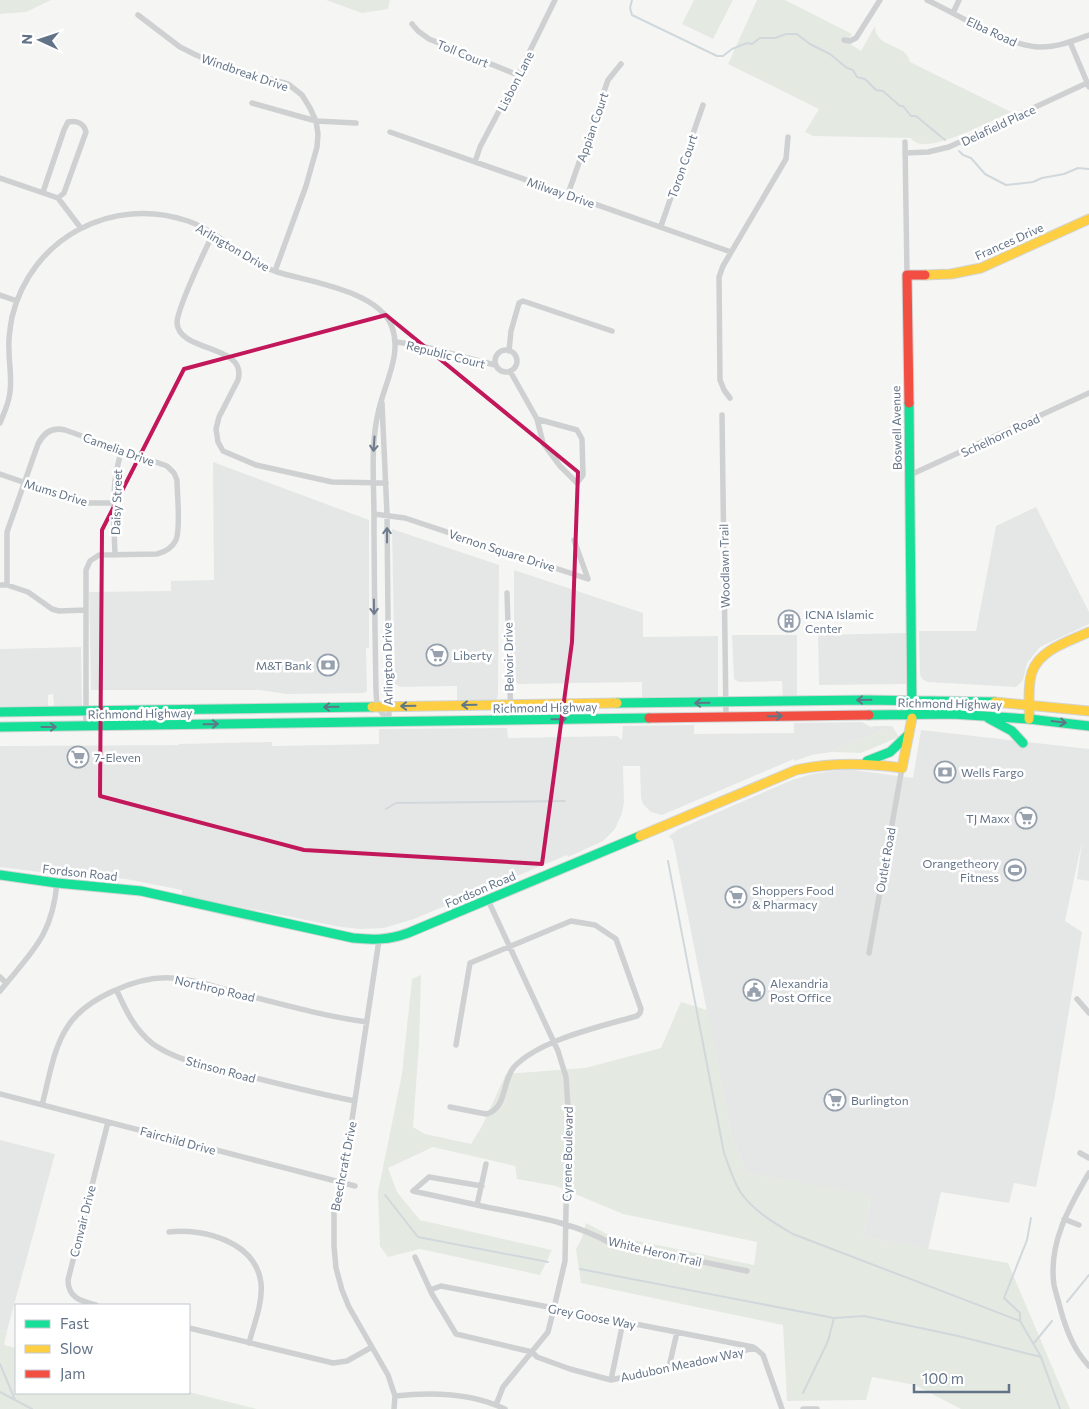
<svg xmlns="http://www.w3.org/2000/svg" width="1089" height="1409" font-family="Commissioner,sans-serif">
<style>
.built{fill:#e5e7e6}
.green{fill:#e4e9e2}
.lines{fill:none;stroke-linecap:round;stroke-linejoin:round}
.stream{stroke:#d1d8dc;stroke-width:2}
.fast-casing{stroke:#d1d4d5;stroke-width:11}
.slow-casing{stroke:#d1d4d5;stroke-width:11}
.jam-casing{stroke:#d1d4d5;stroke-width:11}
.street{stroke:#cfd0d1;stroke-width:5.5}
.fast{stroke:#16e098;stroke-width:9}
.slow{stroke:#ffcf43;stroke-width:9}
.jam{stroke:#f24e42;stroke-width:9}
.oneway{stroke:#6e7c8e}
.oneway2{stroke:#5f7888}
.marked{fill:none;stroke:#c2185b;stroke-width:4;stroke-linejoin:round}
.labels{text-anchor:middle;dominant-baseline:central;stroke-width:5;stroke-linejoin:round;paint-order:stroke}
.street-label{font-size:12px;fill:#637387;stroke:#fff}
.poi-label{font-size:12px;fill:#637387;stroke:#fff;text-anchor:start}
</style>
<rect width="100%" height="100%" fill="#f5f6f4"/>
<path class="built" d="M213,462L369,520V648H366L367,691L364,693L287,694L259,690H91L89,592L171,591V581L214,580Z
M1036,507L1089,612V624L1040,647L1027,663L1023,680L1016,687L928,682L922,679L920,674L919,631H976L996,526Z
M392,529L499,565L498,694L497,699L492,701L457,702V686L400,687L395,684Z
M514,570L643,613V637L718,636V696L642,697V682L518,684L514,679Z
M906,633V684L819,685L818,635Z
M732,635H797V697L783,698L782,681L739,682L734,679Z
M81,647L82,706H54L53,694L48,695V706H0V649Z
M862,722L871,727L875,726H892L831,752L812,755L795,761L794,759L662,815L651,812L643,804L641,798L640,766H623L624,802L622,813L615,829L603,841L568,857L567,855L414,919L384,928L361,929L341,927L182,895V890L126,879L95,875L94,879L0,867V746L179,745V744L272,742V746L379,744V729L507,728L508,738L617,736L622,740L623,726L694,725V734L794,733V723Z
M921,730L1089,749V881L1077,879L1082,842L1065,921L1082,932L1055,1095L1036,1187L1014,1183L1009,1203L941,1192L928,1249L863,1237L871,1196L747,1173L732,1137L673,841L669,836L679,829L739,803L792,780L812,774L838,770H854L913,778Z
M0,1140L55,1154L7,1331L0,1330Z"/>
<path class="green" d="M0,0H51L26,12L0,14Z
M326,0H390L388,9L362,13Z
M694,0H733L713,39L682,24Z
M757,0H785L852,34L847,42L861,51L875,26C875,49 907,43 910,62L1011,112C994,119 922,159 911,138L813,136L805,132L819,109L728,64Z
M892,726L899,737L861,753L831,752Z
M421,975L419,1044L413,1127L425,1134L471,1144L482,1126L506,1074L585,1068L661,1048L681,1002L707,1010L732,1137L747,1173L871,1195L863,1237L1008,1263L1070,1409H961L915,1385L872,1377L866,1400L787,1401L783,1325L581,1283L576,1249L582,1238L586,1223L609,1235L754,1265L757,1242L623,1214L556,1186L517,1179L515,1166L433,1147L388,1168L397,1192L420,1220L552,1250L540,1275L420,1249L388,1257L380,1246L378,1192L402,1074L412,979Z
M0,1330L7,1331L4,1345L16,1348V1393L189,1392L257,1409H0Z"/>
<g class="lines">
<path class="stream" d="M632,0L630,8L632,15L717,56H723L732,49L747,43L752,44L760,38H775L786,34H797L810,44L830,54L847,68L853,70L857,77L865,79L876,90L883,91L900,106H903L911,116H916L945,140
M959,151L963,155L971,158L985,174L1006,185L1033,182L1042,178L1064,174L1078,168L1089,169
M386,809L396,803L565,801
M668,861L724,1153C729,1166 733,1181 741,1193C754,1211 774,1223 793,1234L1020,1321
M385,1195L418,1237L548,1262
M1031,1218L1027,1240L1004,1298L1020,1313V1321L1041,1357L1060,1409
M580,1269L834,1318L864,1316L958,1336L1041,1357
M1067,1302L1089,1275
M1034,1343L1052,1321
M0,1364L15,1400
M0,1392L32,1409
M803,1393L828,1341L834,1318"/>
<g class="fast-casing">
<path id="fast" d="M909,403L912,718
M617,703L867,700L995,702
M0,712L372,707
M869,715L952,714L1029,719L1089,726
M988,718L1012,731L1023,743
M0,727L649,718
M867,761L890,752L908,735
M0,875L57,883L141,891L353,938C373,940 389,940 408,933L640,836"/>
</g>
<g class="slow-casing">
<path id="slow" d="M925,275L951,274L981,268L1089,219
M995,702L1089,711
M372,707L617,703
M1029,719C1030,704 1027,686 1032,672C1040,649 1070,641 1089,632
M640,836L796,770C832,762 866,763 902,768L912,718"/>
</g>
<g class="jam-casing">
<path id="jam" d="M909,403L907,275H925
M649,718L869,715"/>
</g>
<path class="street" d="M927,0C957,14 1009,47 1040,47C1058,47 1073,41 1089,35
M953,13L959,0
M138,15L180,47L196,55L219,65L288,84L302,95L310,108L316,121L318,134L317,147L306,186L275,271
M412,24L418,31L429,39L518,75
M844,40L850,41L856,38L880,0
M1070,42L1089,87
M252,103L316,121L356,123
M390,132L731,252
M905,142L907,275
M905,153L928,152L949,147L1087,83
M475,162L480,147L518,75L555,0
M0,178L58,198L80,227
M43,192L64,130L68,122C76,120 84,123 86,132L64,193L58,198
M568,194L608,80L621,64
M661,226L703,105
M213,234C205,250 177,309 177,323C179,353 248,344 238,380L219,417L216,429L218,442L223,451L256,465L332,482L386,483
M0,295L17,301
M396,342L418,345L495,365
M495 361a11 11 0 1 1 22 0a11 11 0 1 1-22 0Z
M509,351L511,331L519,303L523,301L612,331
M510,371L537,419L543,443L560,466L577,483L583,475L582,439L577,430L537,419
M730,398L724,390L720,380L719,277L723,266L786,159L788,137
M382,403L387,514L389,721
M722,415L726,717
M0,423C4,413 9,403 10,392C12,378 9,364 9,350C8,339 10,328 12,317C31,238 112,195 188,221C221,233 244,261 277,272C310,282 379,291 392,327C402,354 385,383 379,409C370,444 374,481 374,517C374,575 375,633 376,691L377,706L388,721
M0,474L78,501L89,503H114
M910,475L1089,393
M374,514L405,518L588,579L574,540
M115,555C114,520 110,484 122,450
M0,585H7L28,592L52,609L59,611L86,610
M7,585V532L38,444C44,432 53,427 65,430L167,466L174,473L177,480C177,494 181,528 176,540C172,548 165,552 157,554L99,555L90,561L86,570V726
M507,593L511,720
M488,900L558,1051L566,1077L568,1107L565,1261L554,1308L548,1332L503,1387L496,1405
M379,940L347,1153L334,1212V1246L336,1268L342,1290L349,1307L388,1375L395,1396L394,1409
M869,953L902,768
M0,977L6,983
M0,991C32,951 52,937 57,883
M117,991C126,1011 135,1030 153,1044C177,1061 208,1066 236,1073C275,1083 315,1093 355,1101
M1077,999L1089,1013
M0,1094L355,1186
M42,1105C49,1079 53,1048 68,1026C86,998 138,976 171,978C193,979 216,987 238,993C281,1004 323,1016 367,1022
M450,1107L486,1114C507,1109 502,1081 514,1067C539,1040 602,1026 637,1016L640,1013L641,1009L616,939L595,925L571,921L470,963L456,1045
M1080,1153L1089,1158
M1089,1173C1069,1207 1048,1244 1054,1285C1056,1294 1059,1303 1061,1311C1067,1332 1074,1350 1089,1366
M482,1186L429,1177L413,1191L477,1205L486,1164
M477,1205C522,1215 570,1220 610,1243L747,1271
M1064,1219L1079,1225
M169,1232C204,1228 256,1242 261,1283C263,1303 254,1324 249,1343
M415,1257L432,1294L456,1334L532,1352L537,1357L570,1369L611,1380L755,1348L763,1355L782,1409
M430,1290L441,1286L753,1347
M96,1305C81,1301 68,1298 68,1280L108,1122
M189,1328L333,1363L347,1361L372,1347
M669,1367L677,1332
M611,1380L623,1322
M395,1396C430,1392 472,1393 505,1409
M803,1409H817"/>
<use href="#fast" class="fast"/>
<use href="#slow" class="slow"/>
<use href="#jam" class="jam"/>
</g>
<defs><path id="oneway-shaft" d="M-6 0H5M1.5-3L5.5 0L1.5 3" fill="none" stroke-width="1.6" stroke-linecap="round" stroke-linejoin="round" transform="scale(1.25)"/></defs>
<g class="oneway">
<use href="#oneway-shaft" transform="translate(374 444) rotate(94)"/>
<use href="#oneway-shaft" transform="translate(387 535) rotate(-90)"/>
<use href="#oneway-shaft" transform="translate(374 607) rotate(89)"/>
</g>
<g class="oneway2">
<use href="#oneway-shaft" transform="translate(864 700) rotate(179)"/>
<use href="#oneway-shaft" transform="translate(702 703) rotate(179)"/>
<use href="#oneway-shaft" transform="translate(469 705) rotate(179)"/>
<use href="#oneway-shaft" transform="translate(408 706) rotate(179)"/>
<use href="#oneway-shaft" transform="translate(331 707) rotate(179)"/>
<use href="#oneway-shaft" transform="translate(775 716) rotate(-1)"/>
<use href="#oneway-shaft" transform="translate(559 719) rotate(-1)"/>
<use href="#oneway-shaft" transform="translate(1059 722) rotate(7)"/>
<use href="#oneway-shaft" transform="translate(211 724) rotate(-1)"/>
<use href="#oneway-shaft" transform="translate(49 727)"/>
</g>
<path class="marked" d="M386,315L578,472L572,642L542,864L304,850L100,796L102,530L184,369Z"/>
<defs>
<g id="building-ring" transform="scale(1.125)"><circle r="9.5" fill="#fff" stroke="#96a1ad" stroke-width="1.5"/><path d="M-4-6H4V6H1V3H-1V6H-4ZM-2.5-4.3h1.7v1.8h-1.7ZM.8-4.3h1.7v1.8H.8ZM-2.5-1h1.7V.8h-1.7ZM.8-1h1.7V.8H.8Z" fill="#96a1ad"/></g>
<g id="supermarket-ring" transform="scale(1.125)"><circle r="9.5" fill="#fff" stroke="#96a1ad" stroke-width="1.5"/><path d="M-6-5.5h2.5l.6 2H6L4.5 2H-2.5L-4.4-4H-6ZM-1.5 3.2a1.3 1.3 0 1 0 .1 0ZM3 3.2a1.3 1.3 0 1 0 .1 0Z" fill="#96a1ad"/></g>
<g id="bank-ring" transform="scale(1.125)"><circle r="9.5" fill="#fff" stroke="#96a1ad" stroke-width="1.5"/><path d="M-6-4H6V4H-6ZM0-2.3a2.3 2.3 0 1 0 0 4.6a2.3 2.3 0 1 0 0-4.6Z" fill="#96a1ad"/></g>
<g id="stadium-ring" transform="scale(1.125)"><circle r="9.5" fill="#fff" stroke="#96a1ad" stroke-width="1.5"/><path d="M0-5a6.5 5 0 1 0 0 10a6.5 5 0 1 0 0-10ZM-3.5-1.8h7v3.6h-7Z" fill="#96a1ad"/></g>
<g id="civic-ring" transform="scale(1.125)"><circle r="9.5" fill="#fff" stroke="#96a1ad" stroke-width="1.5"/><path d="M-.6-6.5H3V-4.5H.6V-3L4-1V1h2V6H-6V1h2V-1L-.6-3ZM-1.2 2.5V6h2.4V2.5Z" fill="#96a1ad"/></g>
</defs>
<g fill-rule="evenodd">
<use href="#building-ring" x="789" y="621"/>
<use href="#supermarket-ring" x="437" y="655"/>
<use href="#bank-ring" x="328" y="665"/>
<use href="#supermarket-ring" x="78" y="757"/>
<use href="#bank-ring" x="945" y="772"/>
<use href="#supermarket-ring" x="1026" y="818"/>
<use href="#stadium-ring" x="1015" y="870"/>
<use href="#supermarket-ring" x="736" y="897"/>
<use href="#civic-ring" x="754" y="990"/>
<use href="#supermarket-ring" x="835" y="1100"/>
</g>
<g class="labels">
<g class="street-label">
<text transform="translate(992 31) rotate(25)">Elba Road</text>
<text transform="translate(463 53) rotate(22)">Toll Court</text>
<text transform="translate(245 72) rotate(19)">Windbreak Drive</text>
<text transform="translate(515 81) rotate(-63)">Lisbon Lane</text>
<text transform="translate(998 125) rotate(-25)">Delafield Place</text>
<text transform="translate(592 127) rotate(-71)">Appian Court</text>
<text transform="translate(682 166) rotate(-71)">Toron Court</text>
<text transform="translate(561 192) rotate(19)">Milway Drive</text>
<text transform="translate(1009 241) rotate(-24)">Frances Drive</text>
<text transform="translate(233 247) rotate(30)">Arlington Drive</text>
<text transform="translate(446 354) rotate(14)">Republic Court</text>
<text transform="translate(896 428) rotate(-91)">Boswell Avenue</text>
<text transform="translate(1000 435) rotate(-25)">Schelhorn Road</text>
<text transform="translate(119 449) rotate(20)">Camelia Drive</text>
<text transform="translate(56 492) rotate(17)">Mums Drive</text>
<text transform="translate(116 502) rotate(-88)">Daisy Street</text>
<text transform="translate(502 550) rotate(18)">Vernon Square Drive</text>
<text transform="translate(724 566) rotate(-91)">Woodlawn Trail</text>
<text transform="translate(508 657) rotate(-91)">Belvoir Drive</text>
<text transform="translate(387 664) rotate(-91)">Arlington Drive</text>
<text transform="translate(950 703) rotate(1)">Richmond Highway</text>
<text transform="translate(545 707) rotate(-1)">Richmond Highway</text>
<text transform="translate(140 713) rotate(-1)">Richmond Highway</text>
<text transform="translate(885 860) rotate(-80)">Outlet Road</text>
<text transform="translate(80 872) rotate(6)">Fordson Road</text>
<text transform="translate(480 889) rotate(-23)">Fordson Road</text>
<text transform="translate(215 988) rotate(13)">Northrop Road</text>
<text transform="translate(221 1069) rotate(15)">Stinson Road</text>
<text transform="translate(178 1140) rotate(15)">Fairchild Drive</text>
<text transform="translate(567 1154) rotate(-89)">Cyrene Boulevard</text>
<text transform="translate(343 1166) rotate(-79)">Beechcraft Drive</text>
<text transform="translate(82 1221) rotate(-76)">Convair Drive</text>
<text transform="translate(655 1251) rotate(13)">White Heron Trail</text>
<text transform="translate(592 1316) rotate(11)">Grey Goose Way</text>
<text transform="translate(682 1364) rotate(-12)">Audubon Meadow Way</text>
</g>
<g class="poi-label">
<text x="805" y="614">ICNA Islamic<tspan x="805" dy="14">Center</tspan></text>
<text x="453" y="655">Liberty</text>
<text x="312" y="665" text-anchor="end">M&amp;T Bank</text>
<text x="94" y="757">7-Eleven</text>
<text x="961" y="772">Wells Fargo</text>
<text x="1010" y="818" text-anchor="end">TJ Maxx</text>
<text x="999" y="863" text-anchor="end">Orangetheory<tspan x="999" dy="14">Fitness</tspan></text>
<text x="752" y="890">Shoppers Food<tspan x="752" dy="14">&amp; Pharmacy</tspan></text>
<text x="770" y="983">Alexandria<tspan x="770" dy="14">Post Office</tspan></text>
<text x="851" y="1100">Burlington</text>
</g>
</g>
<rect x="15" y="1304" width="175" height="90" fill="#ffffff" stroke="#c1c7cf"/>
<rect x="25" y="1320" width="25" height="8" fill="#16e098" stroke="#c1c7cf"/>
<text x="60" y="1329" font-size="15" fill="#637387">Fast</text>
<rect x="25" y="1345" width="25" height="8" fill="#ffcf43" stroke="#c1c7cf"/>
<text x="60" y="1354" font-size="15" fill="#637387">Slow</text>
<rect x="25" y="1370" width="25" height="8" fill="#f24e42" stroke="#c1c7cf"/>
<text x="60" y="1379" font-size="15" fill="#637387">Jam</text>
<g transform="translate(40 40) rotate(273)" stroke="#ffffff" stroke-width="4" paint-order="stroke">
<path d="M0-4L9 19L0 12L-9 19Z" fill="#637387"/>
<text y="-8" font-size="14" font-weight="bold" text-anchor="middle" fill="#637387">N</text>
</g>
<path d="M914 1384v8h95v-8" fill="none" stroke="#637387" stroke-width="2.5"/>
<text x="922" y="1384" font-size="15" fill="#637387" stroke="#ffffff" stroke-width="4" paint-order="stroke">100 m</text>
</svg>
